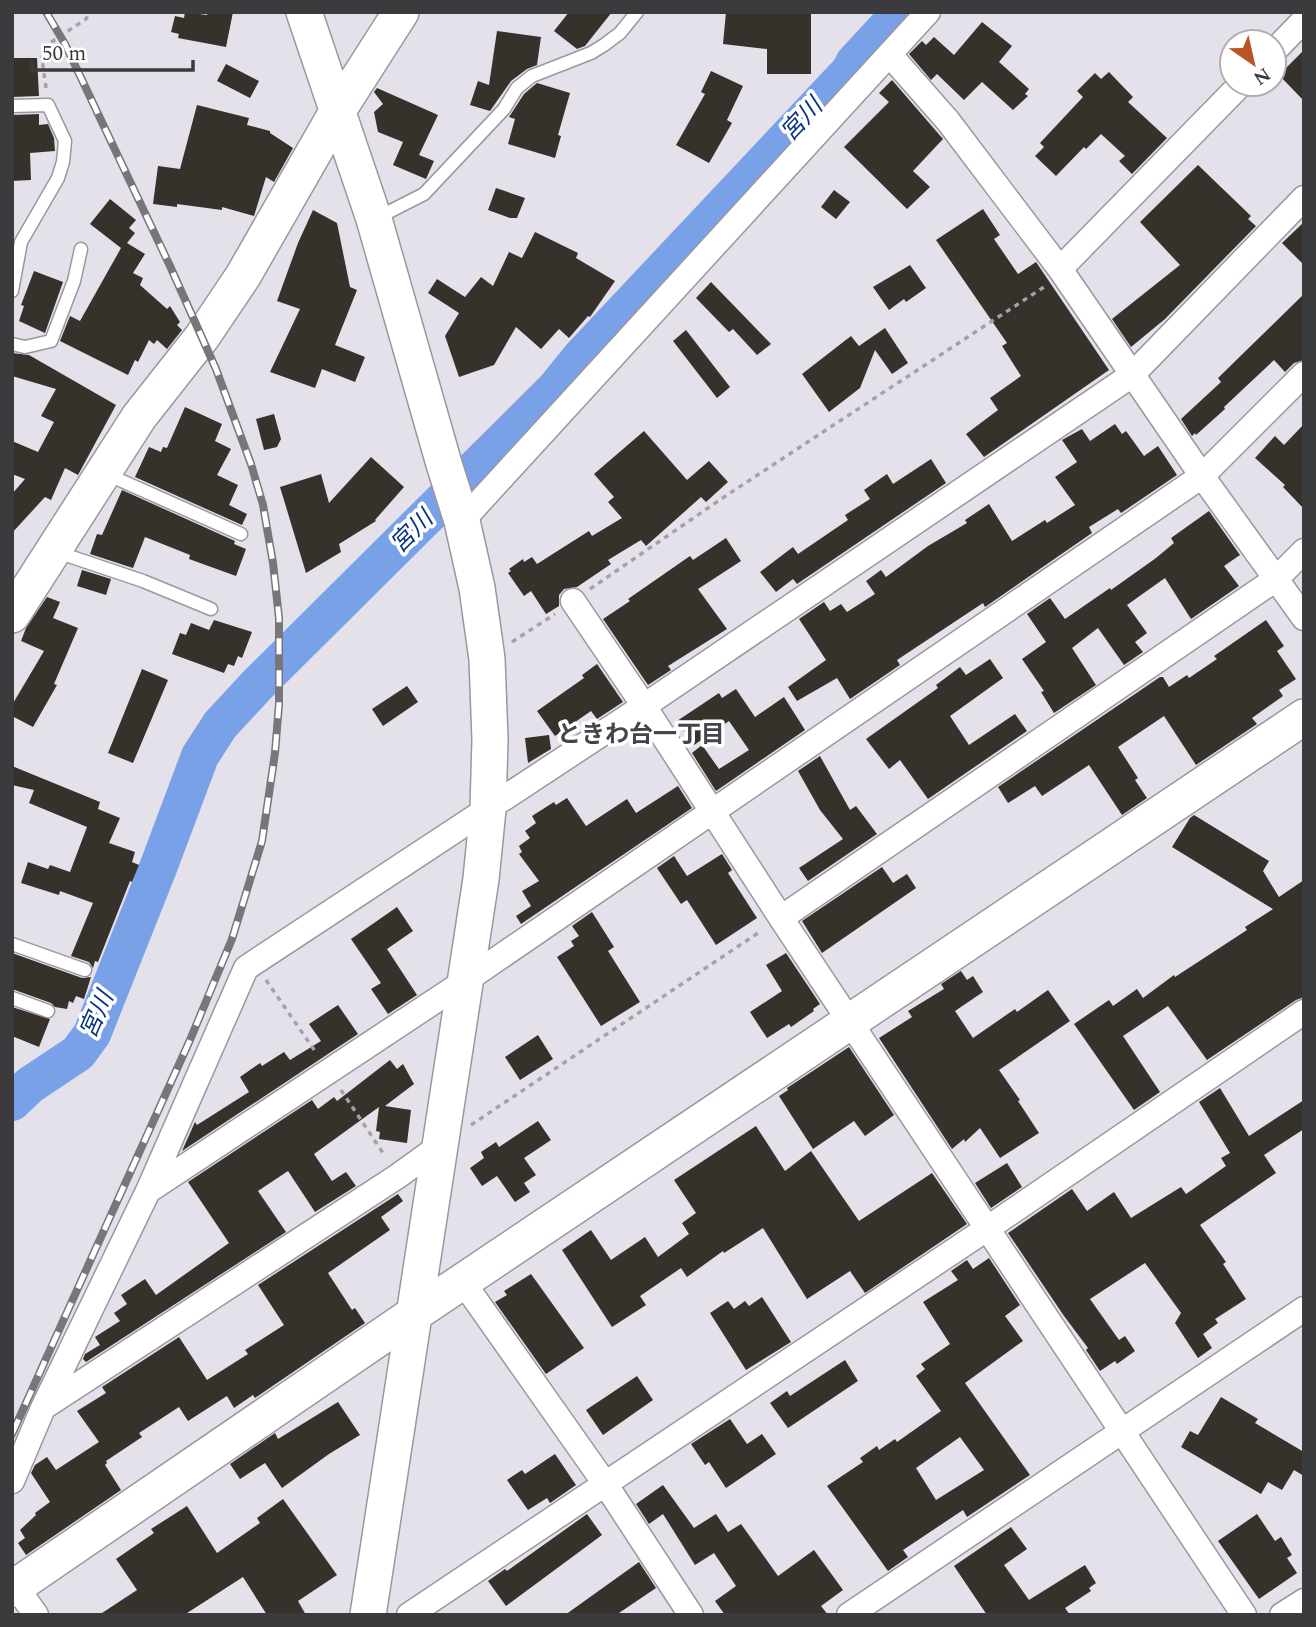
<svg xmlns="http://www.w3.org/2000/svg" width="1316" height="1627" font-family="Spectral,'Noto Sans JP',serif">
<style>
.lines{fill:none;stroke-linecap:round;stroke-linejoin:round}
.river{stroke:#79a1e7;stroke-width:38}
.building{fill:#36312b;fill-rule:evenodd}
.lane-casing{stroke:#9a979f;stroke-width:15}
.street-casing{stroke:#9a979f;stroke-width:27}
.secondary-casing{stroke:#9a979f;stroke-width:38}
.path{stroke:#a4a2a8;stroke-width:3.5;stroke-dasharray:5 5;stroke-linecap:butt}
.lane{stroke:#fff;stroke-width:12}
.street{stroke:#fff;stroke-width:24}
.secondary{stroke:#fff;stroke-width:35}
.rail-casing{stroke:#78767b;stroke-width:8}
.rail{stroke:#fff;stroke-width:5;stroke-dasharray:16;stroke-linecap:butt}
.labels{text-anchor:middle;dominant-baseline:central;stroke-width:7;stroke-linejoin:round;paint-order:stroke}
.water-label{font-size:24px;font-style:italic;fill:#063382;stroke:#fff}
.neighbourhood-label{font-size:24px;font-weight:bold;fill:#46444b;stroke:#fff}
</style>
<rect width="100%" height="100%" fill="#e4e1ea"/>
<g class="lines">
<path class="river" d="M12,1102L30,1085L78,1053L92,1034L158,868L200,756L220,725L258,684L556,388L581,357L850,71L854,63L901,12"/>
</g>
<path class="building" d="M185,12L207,15L208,12H233L226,47L178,38L179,34L171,32L175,16L184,18Z
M569,12H612L585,46L577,49L554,31Z
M726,12H811V74H767V49L723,44Z
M982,22L1012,46L999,62L1029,89L1025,94L1028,96L1013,110L982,82L964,100L937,74L931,80L909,54L922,41L926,45L934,37L954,55Z
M497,31L541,37L537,65L527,69L511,81L490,111L470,105L478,81L489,85Z
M1304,50V101L1279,75Z
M12,58H37L39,96L12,97Z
M226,64L259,81L250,98L217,81Z
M711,71L743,86L727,120L732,123L709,163L676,145L705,94L701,92Z
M1109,72L1133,97L1128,102L1167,138L1132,174L1119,161L1125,156L1101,134L1086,149L1084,147L1056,176L1035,156L1044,147L1040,143L1083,97L1077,91L1095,73L1101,79Z
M892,80L943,139L913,171L930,187L907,209L844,147L889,102L879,93Z
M537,83L570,93L558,135L561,136L555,158L508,144L515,119L509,117L524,94Z
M377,88L438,115L419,155L434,161L426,179L393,165L403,142L378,132L374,112L383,104L374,92Z
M197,105L249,118L247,125L270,131V133L293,148L274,182L266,177L254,216L222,207V210L177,204V207L153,204L158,166L180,169Z
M39,114V125L48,124L54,138L55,151L30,153L31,180L12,181V115Z
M1198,165L1251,216L1248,219L1256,226L1165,319L1131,347L1112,319L1180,265L1140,222Z
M496,188L525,198L517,218H510L488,210Z
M834,190L850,202L836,219L821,207Z
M110,199L136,220L129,228L135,233L127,243L145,254L133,273L143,278L140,285L167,309L170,306L180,322L177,325L182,330L167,349L157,340L154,344L149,340L138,362L135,360L128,375L60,341L70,316L80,321L121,248L90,224Z
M983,209L1000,235L994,239L1018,274L1036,262L1109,370L984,457L966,434L998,410L990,398L1021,376L1002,346L1007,343L936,240Z
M313,210L337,223L350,287L357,290L335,345L365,357L355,382L322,369L315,388L270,372L300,309L277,301L298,243Z
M1304,222V265L1282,243Z
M535,232L578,253L576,258L615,281L590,317L588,316L569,338L559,329L541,349L516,327L494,365L459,377L445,336L459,313L428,293L437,279L465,297L481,277L493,286L509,252L522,258Z
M910,265L926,288L906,302L904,299L889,310L873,287Z
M34,271L63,282L45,333L19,321L24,306L21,305Z
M711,282L771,344L757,355L733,329L729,332L696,298Z
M1304,294V360L1294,363L1285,372L1274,360L1224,407L1225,409L1196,435L1195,433L1192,436L1181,419L1221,382L1218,378Z
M885,328L908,363L892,374L875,350L860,388L829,412L802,374L851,336L859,346Z
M686,330L730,387L717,398L673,341Z
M12,353L29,355L116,405L78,475L65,468L51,500L45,497L12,533V494L25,479L12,474V441L38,452L54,422L41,416L56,389L12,376Z
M185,407L222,424L215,441L231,449L217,475L238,485L229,505L247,514L242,525L135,477L149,447L161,452L163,447L167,448Z
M274,414L281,439L277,447L264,450L256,419Z
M1115,424L1122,434L1126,431L1144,456L1158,446L1177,475L1121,513L1118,509L1089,527L1092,533L985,607L983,603L897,660L900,665L850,699L837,678L797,701L788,687L826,660L799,619L824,602L830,611L841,604L847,612L875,594L866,581L881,570L886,577L928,546L967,523L965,520L989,504L1012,541L1045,520L1047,523L1075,505L1055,477L1077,462L1062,440L1082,429L1090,441Z
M1304,424V509L1283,487L1285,485L1255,458L1275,436L1284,445Z
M644,431L687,480L709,461L728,482L706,502L701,497L646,546L641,540L608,560L611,564L577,587L564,589L559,595V606L546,614L531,591L524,596L508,573L511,571L509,569L523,559L524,562L532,557L537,564L589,531L592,536L622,518L608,502L614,497L594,474Z
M371,457L404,487L375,520L376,521L339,544L341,552L306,573L280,487L321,474L329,503Z
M931,459L946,483L797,584L793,579L776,592L760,572L793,547L798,554L848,520L845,515L870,499L864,490L887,474L893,484Z
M122,490L235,541L234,544L246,549L236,576L189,559L190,555L145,537L133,568L90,554L97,534L102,535Z
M1209,511L1240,555L1224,566L1239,586L1191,619L1165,578L1127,605L1147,633L1135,642L1143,652L1124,665L1098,628L1072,648L1096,685L1054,713L1041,692L1044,691L1022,659L1046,642L1027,614L1050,598L1065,619L1110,588L1111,590L1156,558L1174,543L1171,538Z
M726,538L741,561L698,589L727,629L668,666L671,670L648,685L603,619L630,601L628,599L690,556L693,560Z
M82,570L111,579L106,595L77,586Z
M47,597L60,602L53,618L78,628L54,684L57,685L33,727L12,716V705L44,651L21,641L26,628Z
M214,620L252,632L242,658L238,656L234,666L228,664L224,673L172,654L180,633L186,635L191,623L209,630Z
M1266,620L1284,646L1277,651L1296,679L1279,690L1283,696L1252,718L1257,724L1196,765L1164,716L1118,747L1138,778L1135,780L1147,798L1122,815L1089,765L1042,796L1035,786L1008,803L998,787L1160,677H1163L1169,687L1187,675L1189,678L1217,659L1214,656Z
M990,659L1003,678L950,716L969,745L1015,714L1027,731L928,799L900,760L889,769L866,739L938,688L936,685L960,667L966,675Z
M597,664L623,702L597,719L591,711L555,736L537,711L584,678L582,675Z
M142,669L168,680L133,763L108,753Z
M407,686L418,702L383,726L372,709Z
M736,689L755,717L784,697L805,730L716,791L692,753L702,745L719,769L749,750L729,721L694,745L677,721L719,693L722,698Z
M549,735L551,749L528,763L525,738Z
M820,756L850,810L856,806L877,834L808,881L799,868L843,839L820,810L798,771Z
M12,766L100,802L98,809L120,818L109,843L135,852L132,862L139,865L132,882L130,881L98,962L95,961L93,968L89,962L71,956L93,903L60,891L59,895L21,883L28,862L48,869L50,865L70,872L87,827L29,803L34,790L12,785Z
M678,786L692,808L521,924L516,916L531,906L522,891L539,881L519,854L522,852L519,846L530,838L525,831L536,823L532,816L554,802L556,805L567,798L586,826L627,799L636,813Z
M1194,815L1269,861L1263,871L1279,897L1304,880V997L1296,1000L1207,1060L1168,1006L1123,1036L1160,1092L1134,1110L1074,1024L1109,1000L1113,1006L1137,989L1143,998L1174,975L1175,977L1247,930L1245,927L1273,909L1172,847L1190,818Z
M722,854L732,870L728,873L757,918L716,945L687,900L681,904L657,868L674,856L687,876Z
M882,867L893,883L907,874L916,888L822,953L802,921Z
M397,907L413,931L387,949L417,995L388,1014L371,989L381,983L351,939Z
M592,912L614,947L608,951L640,1002L601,1026L557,957L574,946L571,941L579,936L572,926Z
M12,953L82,978L91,977L84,999L76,996L73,1003L69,1001L67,1009L55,1007L51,1003L12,989Z
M786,953L820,1004L813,1009L814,1011L791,1027L789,1024L767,1038L750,1012L782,991L766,965Z
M961,971L967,980L973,976L983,992L955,1011L973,1038L1015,1009L1017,1012L1048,990L1070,1021L999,1070L1020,1100L1018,1101L1039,1133L1000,1158L980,1128L965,1142L964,1139L952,1149L879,1038L912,1017L908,1011L944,989L941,984Z
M338,1005L358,1034L182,1151L195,1122L197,1125L249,1092L240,1077L260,1063L262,1066L284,1052L290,1060L321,1041L309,1024Z
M12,1007L50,1019L39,1047L12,1036Z
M538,1035L553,1059L520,1080L505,1057Z
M849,1047L894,1115L865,1136L854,1121L813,1149L779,1096L788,1090L787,1088Z
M390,1060L397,1069L403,1064L414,1084L385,1106L411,1110L407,1143L379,1139L380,1132L376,1131L379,1107L314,1154L332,1181L346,1172L356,1186L315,1212L288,1171L258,1191L286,1232L86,1362L83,1359L85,1354L100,1345L95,1337L120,1321L114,1313L127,1304L121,1295L145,1279L156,1295L229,1243L188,1182L312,1100L318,1109L334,1097L337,1101Z
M1220,1088L1249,1136L1304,1100V1129L1264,1155L1276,1173L1200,1225L1226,1262L1223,1264L1246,1299L1215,1319L1218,1323L1203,1334L1212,1348L1198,1358L1175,1323L1181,1313L1145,1263L1090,1299L1119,1340L1125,1336L1135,1351L1117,1364L1115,1361L1100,1371L1086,1350L1088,1348L1064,1316L1008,1233L1072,1189L1087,1211L1114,1192L1131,1218L1181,1187L1186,1194L1226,1166L1221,1158L1230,1153L1199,1102Z
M538,1121L551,1140L524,1158L536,1175L524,1183L530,1192L515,1202L497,1176L482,1186L470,1168L484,1158L481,1152L496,1142L499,1147Z
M756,1126L785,1171L811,1151L859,1221L932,1173L967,1224L865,1293L850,1271L807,1299L763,1228L724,1253L723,1251L687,1277L681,1268L640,1296L646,1305L612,1327L562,1250L591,1230L611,1260L645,1237L658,1257L689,1234L682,1223L696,1213L674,1180Z
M1007,1163L1022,1187L991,1208L975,1183Z
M398,1194L403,1201L381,1217L390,1230L328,1273L352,1310L355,1308L365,1323L255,1398L253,1395L234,1408L227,1396L188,1421L179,1407L139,1433L142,1437L106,1461L107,1463L105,1465L121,1490L26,1555L18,1543L25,1538L20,1530L36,1515L35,1513L50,1502L31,1473L35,1465L47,1457L56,1470L99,1442L77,1411L106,1393L102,1387L179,1337L207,1380L248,1354L245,1350L284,1325L258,1285Z
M989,1258L1020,1305L1005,1316L1023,1341L965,1383L1030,1475L967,1517L963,1510L903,1550L908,1557L888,1571L827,1486L863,1462L860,1458L877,1446L879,1450L895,1439L897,1442L941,1411L916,1376L925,1369L921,1364L950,1344L923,1302L958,1280L951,1271L967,1260L973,1269ZM960,1437L984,1470L936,1500L916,1468Z
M531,1274L584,1348L546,1374L495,1302L507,1295L504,1291Z
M762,1297L791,1342L746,1370L710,1313L728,1301L734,1309L745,1301L749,1306Z
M845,1360L858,1381L788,1428L770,1403L787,1391L790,1396Z
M637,1376L653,1400L603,1435L586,1410Z
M1221,1397L1258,1419L1255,1423L1304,1452V1476L1294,1470L1282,1490L1268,1482L1261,1494L1181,1447L1190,1431L1198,1435Z
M338,1402L360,1435L329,1454L282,1488L265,1463L240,1479L230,1464L275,1433L278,1439Z
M730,1419L747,1444L762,1434L776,1454L726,1488L709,1462L705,1465L691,1444Z
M555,1454L576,1485L550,1503L547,1498L528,1510L507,1480L522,1470L525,1474Z
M663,1485L694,1528L716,1514L728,1532L741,1524L778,1576L814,1550L843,1590L821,1606L828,1615H725L715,1601L736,1586L714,1553L695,1565L663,1514L649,1524L636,1504Z
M283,1499L337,1575L298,1601L306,1615H267L243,1577L184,1615H99L137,1590L116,1559L154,1533L151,1529L187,1506L217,1553L260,1523L257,1518Z
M587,1514L602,1535L506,1606L488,1581L505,1569L507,1571Z
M1257,1514L1275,1541L1281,1537L1292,1555L1287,1558L1297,1573L1259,1599L1218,1541Z
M1011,1527L1027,1549L1004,1565L1029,1600L1085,1565L1096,1583L1089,1588L1091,1591L1065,1608L1070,1615H987L954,1566Z
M639,1562L656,1588L616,1615H565Z"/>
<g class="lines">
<g class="lane-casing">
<path id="lane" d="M12,106L48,105L65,141L63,162L58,178L21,242L12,291
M377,218L424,194L504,109L517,88L532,76L591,53L604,45L620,33L637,12
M12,344L25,347L51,341L74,281L81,249
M104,473L241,534
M54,551L143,581L211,609
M12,944L85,970
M12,998L48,1011"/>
</g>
<g class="street-casing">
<path id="street" d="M1274,51L1304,20
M890,55L948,121L1060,269L1202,476L1304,618
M1060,269L1241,84
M462,521L928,12
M573,601L644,706L781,918L1244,1615
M781,918L1276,579L1304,551
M148,1191L465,981L1202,476L1304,374
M463,1282L606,1485L691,1615
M44,1407L398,1176L441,1145
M12,1481L43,1408L148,1191L246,968L644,706L1132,375L1304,198
M12,1581L36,1615
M409,1615L988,1228L1304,1012
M849,1615L1304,1309
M1282,1615L1304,1601"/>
</g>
<g class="secondary-casing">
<path id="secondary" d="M304,12L374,219L444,464L462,521L477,588L487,659L490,740L488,809L481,879L368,1615
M12,615L139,417L202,337L243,276L337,112L401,12
M12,1589L414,1314L1304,717"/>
</g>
<path class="path" d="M46,88L42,59L44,47L86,19L90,12
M590,589L727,495L1044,287
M512,642L555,614
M266,980L317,1054
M341,1090L385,1156
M471,1125L761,931"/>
<use href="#lane" class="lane"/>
<use href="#street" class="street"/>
<use href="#secondary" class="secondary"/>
<g class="rail-casing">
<path id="rail" d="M12,1434L190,1040L232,939L262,841L275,753L279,704V618L273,563L263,505L251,464L216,369L170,266L65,44L46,12"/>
</g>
<use href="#rail" class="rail"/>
</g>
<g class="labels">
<g class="water-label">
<text transform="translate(802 120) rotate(-47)">宮川</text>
<text transform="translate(412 532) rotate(-45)">宮川</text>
<text transform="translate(97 1015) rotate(-66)">宮川</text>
</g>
<g class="neighbourhood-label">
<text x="641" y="735">ときわ台一丁目</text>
</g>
</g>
<rect width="1316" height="1627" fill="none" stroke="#3b3a3d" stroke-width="28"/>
<g transform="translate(1253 63) rotate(146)"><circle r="33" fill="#ffffff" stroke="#b1b0b1" stroke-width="2"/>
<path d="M0-5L12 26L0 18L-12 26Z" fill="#b95425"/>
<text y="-10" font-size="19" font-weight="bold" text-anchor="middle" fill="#3b3a3d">N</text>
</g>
<path d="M32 60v10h161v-10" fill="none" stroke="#3b3a3d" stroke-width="3.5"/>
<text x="42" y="60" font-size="21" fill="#3b3a3d" stroke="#ffffff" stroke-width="5" paint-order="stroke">50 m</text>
</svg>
